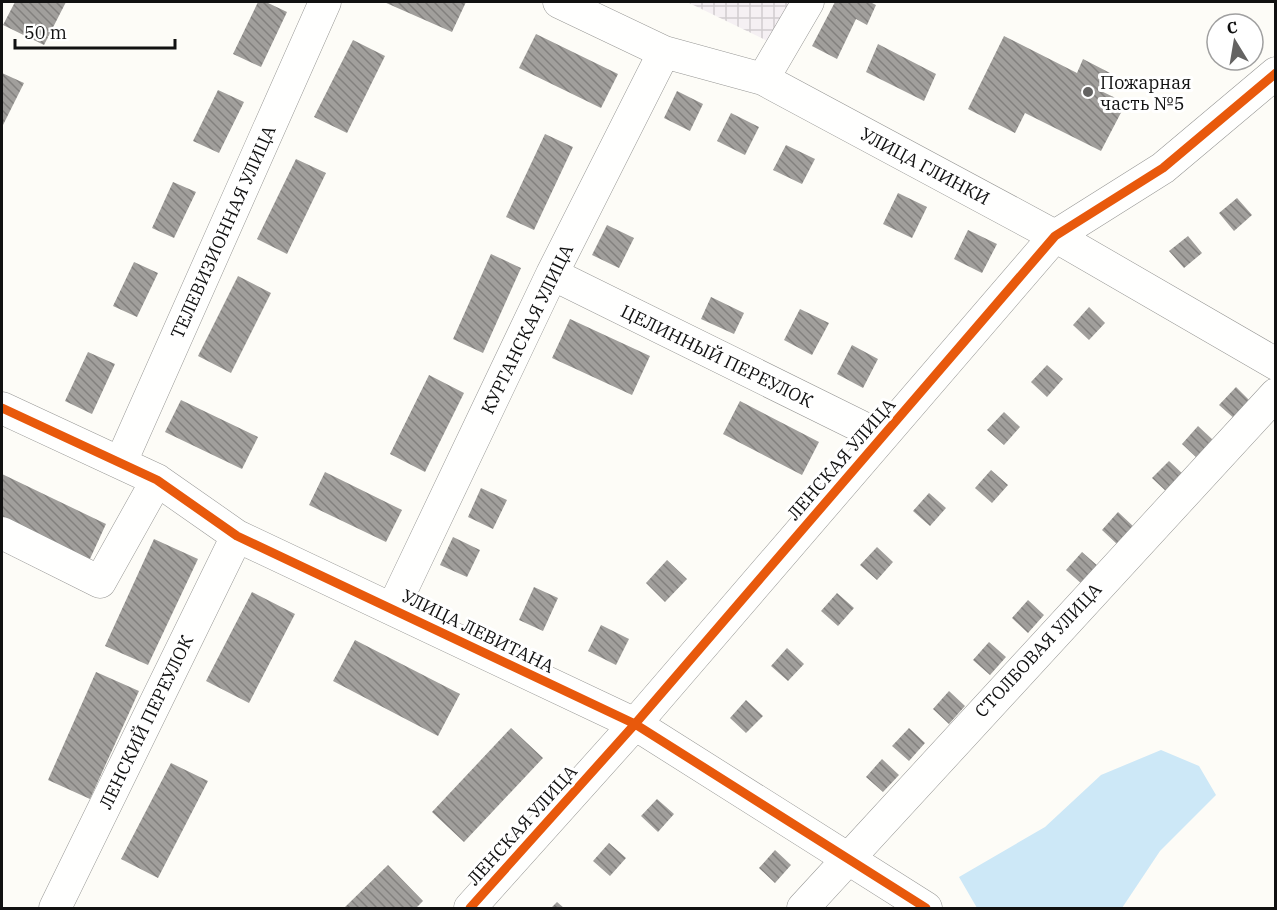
<svg xmlns="http://www.w3.org/2000/svg" width="1277" height="910" font-family="'IBM Plex Serif',serif">
<style>
.industrial{fill:url(#industrial-grid)}
.water{fill:#cde8f7}
.building{fill:url(#building-back-hatch)}
.lines{fill:none;stroke-linecap:round;stroke-linejoin:round}
.minor-casing{stroke:#979795;stroke-width:33}
.minor{stroke:#fffffe;stroke-width:32}
.cycleway-casing{stroke:#fff;stroke-width:13}
.cycleway{stroke:#e8590c;stroke-width:9}
.poi-dot{fill:#646362;stroke:#fff;stroke-width:2}
.labels{text-anchor:middle;dominant-baseline:central;stroke-width:6;stroke-linejoin:round;paint-order:stroke}
.poi-label{font-size:18px;fill:#111;stroke:#fff;text-anchor:start}
.street-label{font-size:18px;fill:#111;stroke:#fff}
</style>
<defs>
<pattern id="industrial-grid" width="8" height="8" patternUnits="userSpaceOnUse" patternTransform="scale(1.5)"><rect width="8" height="8" fill="#f5f0f3"/><path d="M0 4h8M4 0v8" fill="none" stroke="#d1cdcf"/></pattern>
<pattern id="building-back-hatch" width="6" height="6" patternUnits="userSpaceOnUse" patternTransform="scale(1.5)"><rect width="6" height="6" fill="#a19f9c"/><path d="M-1 5l2 2M0 0l6 6M5-1l2 2" fill="none" stroke="#82807e"/></pattern>
</defs>
<rect width="100%" height="100%" fill="#fdfcf7"/>
<path class="industrial" d="M687,2H810L786,50Z"/>
<path class="water" d="M1161,750L1199,766L1216,795L1160,851L1122,908H977L959,877L1045,827L1101,775Z"/>
<path class="building" d="M15,2H66L44,45L3,25Z
M258,2H266L287,12L261,67L233,54Z
M384,2H466L452,32Z
M835,2H870L876,5L867,25L856,19L837,59L812,46Z
M536,34L618,74L601,108L519,68Z
M1004,36L1077,73L1083,59L1110,73L1101,91L1126,103L1101,151L1025,113L1015,133L968,109Z
M353,40L385,56L347,133L314,117Z
M878,44L936,74L924,101L866,72Z
M2,73L24,83L2,127Z
M218,90L244,102L219,153L193,141Z
M677,91L703,104L690,131L664,118Z
M731,113L759,127L745,155L717,141Z
M545,134L573,147L534,230L506,217Z
M786,145L815,159L802,184L773,170Z
M296,159L326,173L287,254L257,239Z
M173,182L196,192L174,238L152,228Z
M898,193L927,207L912,238L883,224Z
M1237,198L1252,215L1234,231L1219,213Z
M607,225L634,238L619,268L592,255Z
M968,230L997,244L982,273L954,259Z
M1188,236L1202,253L1184,268L1169,251Z
M491,254L521,268L483,353L453,339Z
M134,262L158,273L137,317L113,306Z
M238,276L271,293L231,373L198,356Z
M711,297L744,313L734,334L701,319Z
M1089,307L1105,323L1089,340L1073,325Z
M800,309L829,323L812,355L784,340Z
M570,319L650,356L632,395L552,358Z
M852,345L878,359L863,388L837,374Z
M88,352L115,364L92,414L65,401Z
M1047,365L1063,379L1047,397L1031,382Z
M429,375L464,393L425,472L390,454Z
M1236,387L1252,403L1236,420L1219,405Z
M181,400L258,437L242,469L165,432Z
M740,401L819,442L802,475L723,434Z
M1004,412L1020,427L1004,445L987,430Z
M1198,426L1214,441L1198,459L1182,444Z
M1169,461L1185,476L1169,494L1152,478Z
M991,470L1008,485L992,503L975,488Z
M325,472L402,510L386,542L309,505Z
M2,474L106,524L89,561L2,519Z
M481,488L507,500L493,529L468,517Z
M929,493L946,508L930,526L913,511Z
M1118,512L1134,527L1118,545L1102,530Z
M453,537L480,550L467,577L440,565Z
M154,539L198,559L148,665L105,646Z
M877,547L893,562L877,580L860,565Z
M1082,552L1099,567L1083,585L1066,570Z
M667,560L687,579L665,602L646,583Z
M534,587L558,598L543,631L519,620Z
M252,592L295,614L249,703L206,681Z
M837,593L854,608L838,626L821,611Z
M1028,600L1044,615L1028,633L1012,618Z
M601,625L629,639L616,665L588,651Z
M355,640L460,694L438,736L333,681Z
M989,642L1006,657L990,675L973,660Z
M787,648L804,664L788,681L771,666Z
M96,672L139,691L90,799L48,780Z
M949,691L965,706L949,724L933,709Z
M746,700L763,716L746,733L730,718Z
M511,728L543,758L464,842L432,812Z
M909,728L925,743L909,761L892,746Z
M882,759L899,775L883,792L866,777Z
M171,763L208,781L158,878L121,859Z
M657,799L674,814L658,832L641,816Z
M609,843L626,858L610,876L593,861Z
M775,850L791,865L775,883L759,868Z
M388,865L423,901L416,908H344Z
M557,902L564,908H551Z"/>
<g class="lines">
<g class="minor-casing">
<path id="minor" d="M559,2L664,52L763,79L1055,236L1276,364
M763,79L808,2
M552,274L882,437
M2,408L157,480L237,536L635,724L926,908
M121,462L325,2
M2,533L100,582L157,480
M393,608L552,274L664,52
M55,908L237,536
M470,908L635,724L1055,236L1163,168L1276,73
M803,908L1276,394"/>
</g>
<use href="#minor" class="minor"/>
<g class="cycleway-casing">
<path id="cycleway" d="M2,408L157,480L237,536L635,724L926,908
M470,908L635,724L1055,236L1163,168L1276,73"/>
</g>
<use href="#cycleway" class="cycleway"/>
</g>
<circle class="poi-dot" cx="1088" cy="92" r="6"/>
<g class="labels">
<g class="poi-label">
<text x="1100" y="82">Пожарная<tspan x="1100" dy="21">часть №5</tspan></text>
</g>
<g class="street-label">
<text transform="translate(925 166) rotate(28)">УЛИЦА ГЛИНКИ</text>
<text transform="translate(223 232) rotate(-66)">ТЕЛЕВИЗИОННАЯ УЛИЦА</text>
<text transform="translate(527 329) rotate(-64)">КУРГАНСКАЯ УЛИЦА</text>
<text transform="translate(717 356) rotate(26)">ЦЕЛИННЫЙ ПЕРЕУЛОК</text>
<text transform="translate(841 459) rotate(-49)">ЛЕНСКАЯ УЛИЦА</text>
<text transform="translate(478 631) rotate(26)">УЛИЦА ЛЕВИТАНА</text>
<text transform="translate(1038 650) rotate(-47)">СТОЛБОВАЯ УЛИЦА</text>
<text transform="translate(146 722) rotate(-64)">ЛЕНСКИЙ ПЕРЕУЛОК</text>
<text transform="translate(522 825) rotate(-48)">ЛЕНСКАЯ УЛИЦА</text>
</g>
</g>
<rect width="1277" height="910" fill="none" stroke="#111111" stroke-width="6"/>
<g transform="translate(1235 42) rotate(349)"><circle r="28" fill="#ffffff" stroke="#a0a0a0" stroke-width="1.5"/>
<path d="M0-4.5L10 22L0 15L-10 22Z" fill="#646362"/>
<text y="-9" font-size="16" font-weight="bold" text-anchor="middle" fill="#111111">С</text>
</g>
<path d="M15 39v9h160v-9" fill="none" stroke="#111111" stroke-width="3"/>
<text x="24" y="39" font-size="18" fill="#111111" stroke="#ffffff" stroke-width="4.5" paint-order="stroke">50 m</text>
</svg>
